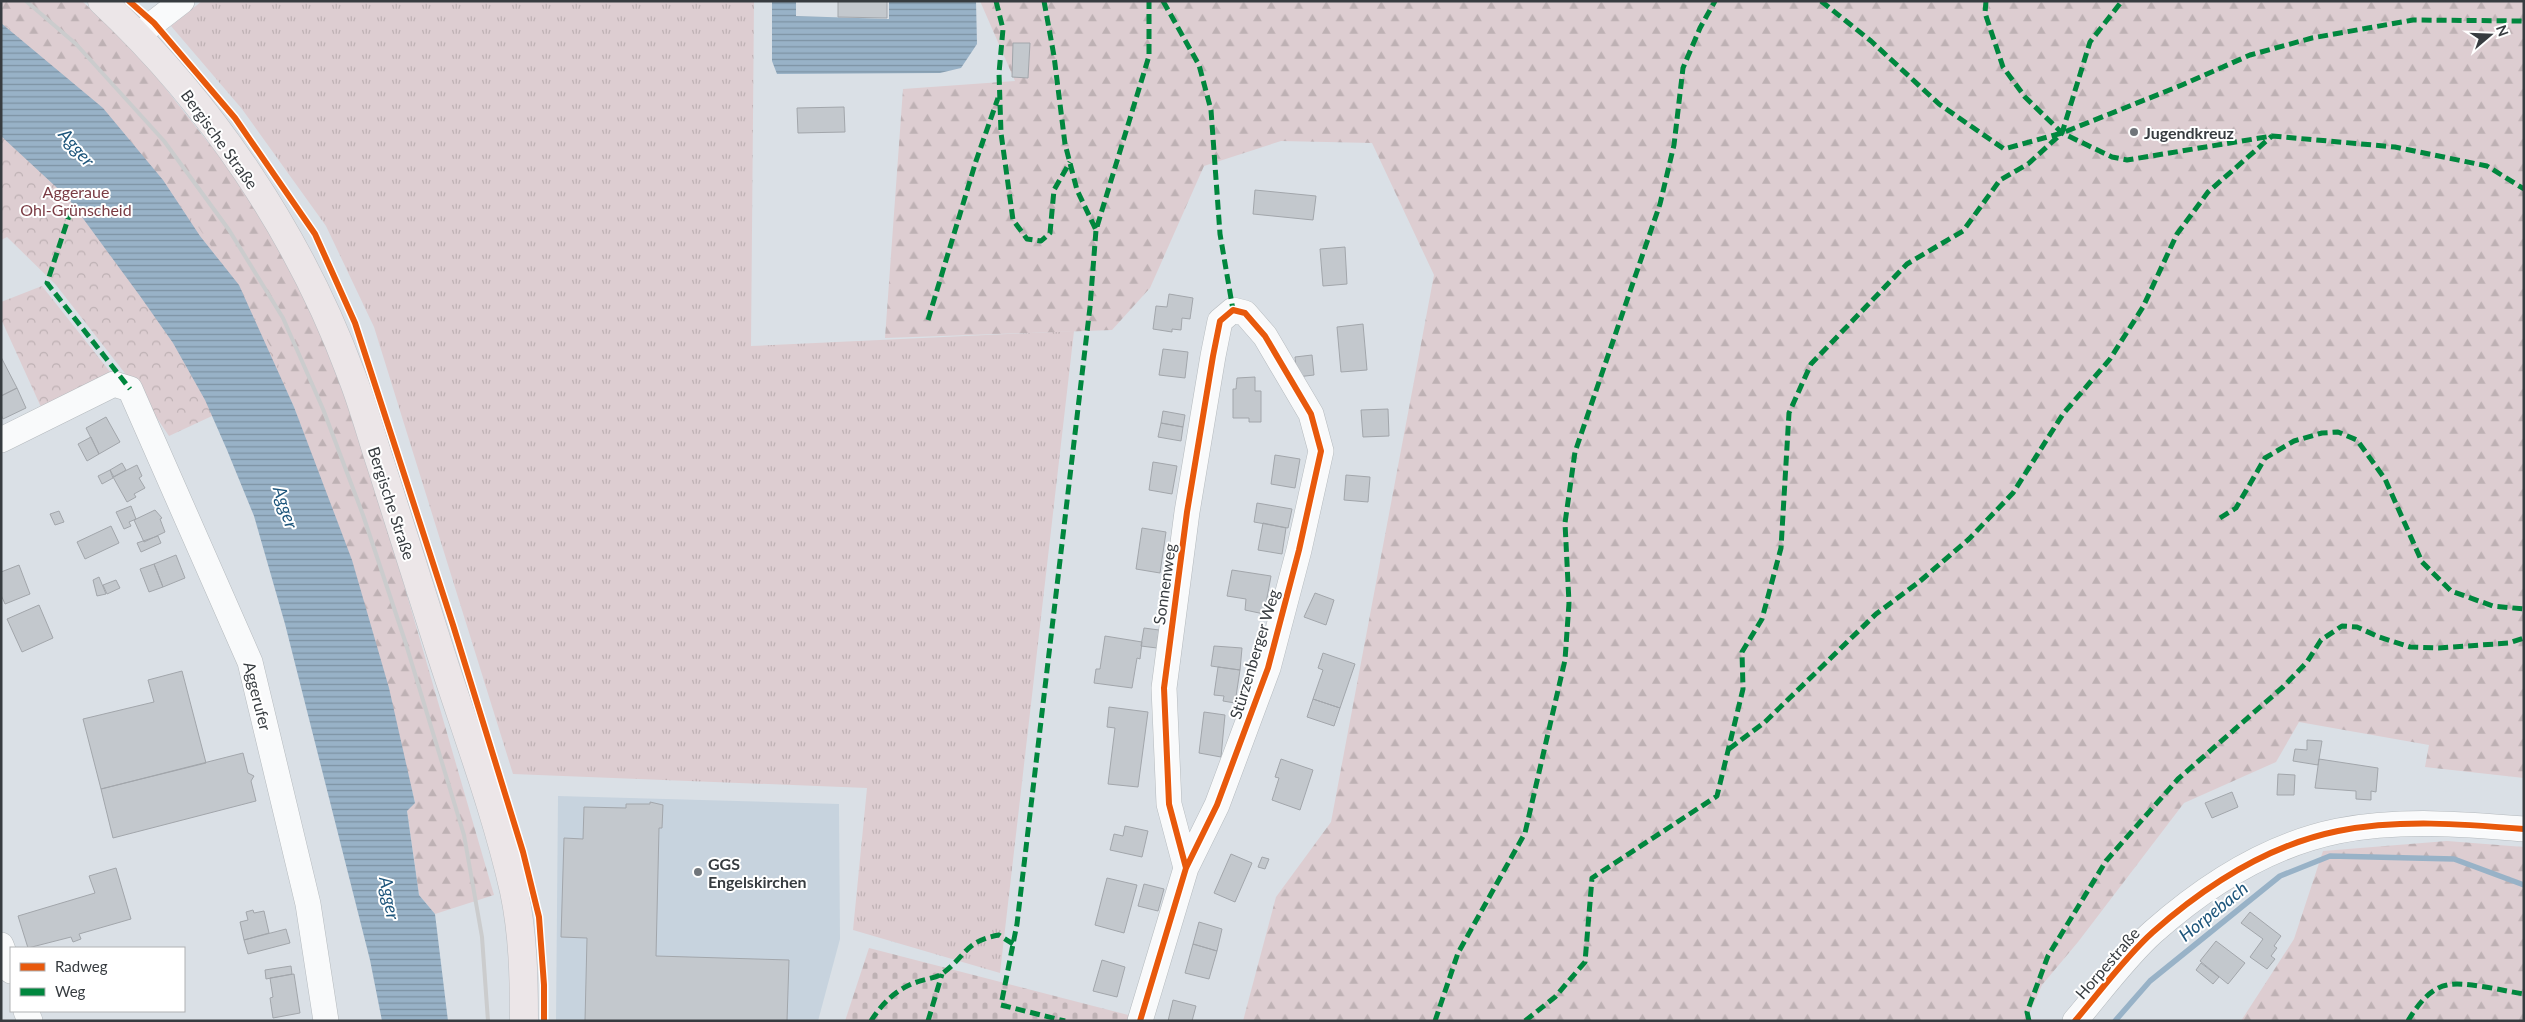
<svg xmlns="http://www.w3.org/2000/svg" width="2525" height="1022" font-family="Lato,sans-serif">
<style>
.built{fill:#c7d3de}
.grass{fill:url(#grass-tufts)}
.forest{fill:url(#forest-firs)}
.cemetery{fill:url(#cemetery-stones)}
.park{fill:url(#park-crowns)}
.water{fill:url(#water-rules)}
.lines{fill:none;stroke-linecap:round;stroke-linejoin:round}
.stream{stroke:#98b2c7;stroke-width:5.5}
.building{fill:#c3c8cd;stroke:#a2a6ab}
.minor-casing{stroke:#b5babe;stroke-width:26}
.major-casing{stroke:#bbbec2;stroke-width:29}
.minor{stroke:#f9fafb;stroke-width:25}
.major{stroke:#ece6e8;stroke-width:28}
.rail{stroke:#cbcccd;stroke-width:4}
.quiet{stroke:#00873e;stroke-width:5;stroke-dasharray:10 5;stroke-linecap:butt}
.cycleway-casing{stroke:#fff;stroke-width:9}
.cycleway{stroke:#e8590c;stroke-width:6}
.poi-dot{fill:#70757a;stroke:#fff;stroke-width:2}
.labels{text-anchor:middle;dominant-baseline:central;stroke-width:4;stroke-linejoin:round;paint-order:stroke}
.poi-label{font-size:16px;font-weight:bold;fill:#373c40;stroke:#fff;text-anchor:start}
.street-label{font-size:16px;fill:#373c40;stroke:#fff}
.park-label{font-size:16px;fill:#7a3c44;stroke:#fff}
.water-label{font-size:18px;font-style:italic;fill:#1d557b;stroke:#fff}
</style>
<defs>
<pattern id="grass-tufts" width="24" height="20" patternUnits="userSpaceOnUse" patternTransform="scale(1.25)"><rect width="24" height="20" fill="#ddcdd1"/><path d="M3 7l-1-3M5 7V3M7 7l1-3M15 17l-1-3M17 17v-4M19 17l1-3" fill="none" stroke="#beb1b4"/></pattern>
<pattern id="forest-firs" width="22" height="20" patternUnits="userSpaceOnUse" patternTransform="scale(1.25)"><rect width="22" height="20" fill="#ddcdd1"/><path d="M5 1l3.5 6h-7zM16 11l3.5 6h-7z" fill="#beb1b4"/></pattern>
<pattern id="cemetery-stones" width="16" height="16" patternUnits="userSpaceOnUse" patternTransform="scale(1.25)"><rect width="16" height="16" fill="#ddcdd1"/><path d="M2 7V4a2 2 0 0 1 4 0v3zM10 15v-3a2 2 0 0 1 4 0v3z" fill="#beb1b4"/></pattern>
<pattern id="park-crowns" width="20" height="18" patternUnits="userSpaceOnUse" patternTransform="scale(1.25)"><rect width="20" height="18" fill="#ddcdd1"/><path d="M2 6a3 3 0 1 1 6 0M12 15a3 3 0 1 1 6 0" fill="none" stroke="#beb1b4"/></pattern>
<pattern id="water-rules" width="6" height="5" patternUnits="userSpaceOnUse" patternTransform="scale(1.25)"><rect width="6" height="5" fill="#98b2c7"/><path d="M0 2.5h6" fill="none" stroke="#7d92a3"/></pattern>
</defs>
<rect width="100%" height="100%" fill="#dae0e6"/>
<path class="built" d="M558,796L839,804L840,939L818,1021H556Z"/>
<path class="grass" d="M202,1H754L751,346L1074,331L1000,973L853,930L867,788L513,774L374,327L326,226L242,109L171,26Z"/>
<path class="forest" d="M1,1H82L135,50L234,175L312,305L349,395L494,895L435,914L419,895L407,810L415,802L407,772L318,474L294,407L269,354L1,23Z
M980,1H2524V778L2425,767L2429,745L2299,722L2276,762L2184,803L2078,942L2042,985L2026,1021H1243L1276,897L1331,822L1434,275L1372,143L1281,141L1204,166L1150,288L1112,330L885,338L903,89L1015,81Z
M2447,841L2524,847V1021H2241L2294,939L2323,851Z"/>
<path class="cemetery" d="M869,948L1136,1017L1135,1021H845Z"/>
<path class="park" d="M1,20L146,163L199,228L238,287L274,353L285,382L169,436L138,390L56,285L7,237L1,240Z
M42,286L111,373L41,407L1,319V302Z"/>
<path class="water" d="M772,1H796V16L889,19V1H976L977,44L961,68L940,73L777,74L772,61Z
M1,23L103,108L163,180L200,236L239,285L294,407L352,560L389,688L415,803L407,811L419,895L435,914L448,1021H382L370,960L285,624L254,516L227,450L205,400L173,343L140,296L68,198L1,136Z"/>
<g class="lines">
<path class="stream" d="M2115,1021L2150,981L2280,876L2330,856L2454,859L2524,885"/>
</g>
<path class="building" d="M838,1H887V18L838,17Z
M1013,43H1030L1028,78L1012,77Z
M844,107L845,132L798,133L797,108Z
M1255,190L1316,196L1313,220L1253,214Z
M1345,247L1347,284L1323,286L1320,249Z
M1169,294L1193,298L1190,319L1182,318L1181,330L1172,329V332L1153,329L1156,306L1167,307Z
M1363,324L1367,370L1341,372L1337,327Z
M1163,349L1188,352L1185,378L1159,375Z
M1312,355L1314,375L1297,377L1295,357Z
M1,357L17,388L1,396Z
M1255,377V391H1261V422H1249V418H1233V389H1236L1237,378Z
M17,388L26,408L3,419L1,414V396Z
M1388,409L1389,436L1363,437L1361,410Z
M1163,411L1185,415L1183,427L1161,423Z
M106,417L120,442L99,454L86,428Z
M1161,423L1183,427L1181,441L1158,437Z
M91,437L99,454L87,461L78,444Z
M1275,455L1300,459L1295,488L1271,484Z
M1153,462L1177,466L1172,494L1149,490Z
M122,463L126,470L114,477L110,470Z
M137,465L142,476L139,478L145,488L134,494L136,497L127,502L113,477Z
M110,470L113,478L102,484L98,476Z
M1346,475L1370,477L1368,502L1344,500Z
M1257,503L1292,509L1288,528L1254,522Z
M131,506L136,519L129,522L131,526L124,529L116,512Z
M155,510L162,518L160,519L165,532L144,542L134,520Z
M59,511L64,522L55,525L50,514Z
M1263,523L1286,528L1282,554L1258,550Z
M111,526L119,543L85,559L77,542Z
M1142,528L1166,532L1160,573L1136,569Z
M158,536L161,543L141,552L137,543Z
M176,555L185,578L163,587L154,564Z
M154,564L163,587L149,592L140,569Z
M19,565L30,594L5,604L1,595V572Z
M1232,570L1271,576L1264,614L1245,610L1246,599L1227,596Z
M99,577L106,594L97,596L93,580Z
M116,580L120,588L107,594L103,585Z
M1315,593L1334,600L1326,625L1304,617Z
M39,605L53,638L22,652L7,619Z
M1144,628L1159,630L1157,648L1141,646Z
M1105,636L1142,642L1140,659L1137,658L1132,688L1094,683L1096,669H1100Z
M1214,646L1242,648L1240,670L1211,666Z
M1323,653L1355,664L1340,708L1313,699L1323,670L1318,668Z
M1218,667L1240,670L1235,703L1223,701L1224,696L1214,695Z
M182,671L206,763L101,789L83,719L154,702L148,680Z
M1313,699L1340,708L1334,726L1307,717Z
M1109,707L1148,712L1138,787L1108,784L1115,728L1107,727Z
M1204,712L1225,715L1221,757L1199,753Z
M2307,740L2322,741L2318,765L2293,761L2295,749L2307,750Z
M243,753L248,773L254,776L251,781L256,801L113,838L101,789Z
M1281,759L1313,770L1300,810L1272,800L1279,778L1275,777Z
M2319,759L2378,768L2376,792L2371,791V800L2356,799V791L2315,788Z
M2278,774L2295,775L2294,795H2277Z
M2232,792L2238,807L2212,818L2205,803Z
M650,802L663,805L662,828H659L656,956L789,960L787,1021H585L587,938L561,937L564,838L583,839L584,807L626,808V804H650Z
M1125,826L1148,831L1142,857L1110,850L1114,834L1123,836Z
M1231,854L1252,863L1235,902L1214,893Z
M1262,857L1269,859L1265,869L1258,867Z
M116,868L131,919L79,934L81,939L73,942L71,937L28,948L18,916L95,893L89,876Z
M1107,878L1137,885L1124,933L1095,925Z
M1144,884L1164,889L1158,911L1138,906Z
M253,910L254,913L264,911L269,933L244,940L240,922L248,920L246,912Z
M2250,912L2281,936L2274,946L2277,948L2271,956L2275,959L2267,969L2250,957L2263,939L2241,923Z
M1199,922L1222,929L1217,951L1193,944Z
M286,929L290,943L248,954L244,940Z
M2216,941L2245,963L2228,984L2200,961Z
M1193,944L1217,951L1209,979L1185,973Z
M1102,960L1125,967L1117,997L1093,991Z
M2201,963L2219,977L2213,984L2196,970Z
M291,966L292,974L266,979L265,970Z
M294,974L300,1013L273,1018L270,998L273,997L270,978Z
M1173,1000L1196,1006L1192,1021H1168Z"/>
<g class="lines">
<g class="minor-casing">
<path id="minor" d="M138,35L182,1
M1,440L114,384L130,389L250,662L308,904L326,1021
M1,945L11,971
M26,1011L30,1021
M1140,1021L1186,868L1217,805L1268,668L1299,550L1321,451L1311,414L1265,336L1245,313L1233,310L1220,321L1213,356L1187,512L1164,688L1169,804L1186,868
M2075,1021C2099,993 2126,956 2153,932C2205,886 2269,845 2338,831C2399,819 2463,824 2524,829"/>
</g>
<g class="major-casing">
<path id="major" d="M102,1C211,103 299,234 351,374C363,404 371,435 381,465C401,528 421,591 441,654C466,732 496,811 514,891C523,934 524,977 524,1021"/>
</g>
<use href="#minor" class="minor"/>
<use href="#major" class="major"/>
<path class="rail" d="M26,1L76,44L164,141L229,230L283,318L323,409L363,515L405,641L464,835L482,937L488,1021"/>
<path class="quiet" d="M996,1L1003,29L999,73L1001,133L1013,220L1027,239L1041,241L1050,233L1054,190L1070,162
M1044,1L1054,56L1065,144L1077,190L1096,230
M1163,1L1199,65L1211,110L1220,234L1233,310
M1821,1L1871,41L1939,104L2004,149L2062,133L2182,85L2250,55L2312,38L2413,20L2524,21
M1986,1L1985,13L2003,67L2025,97L2062,133L2112,157L2127,160L2272,136L2395,147L2487,166L2524,189
M71,210L47,283L130,389
M928,320L976,161L998,98
M2220,518L2236,508L2265,458L2294,441L2322,433L2338,432L2357,440L2385,479L2422,562L2451,591L2493,606L2524,609
M1729,749L1765,722L1876,614L1919,582L1969,539L2013,493L2063,414L2110,359L2143,307L2177,234L2208,192L2272,136
M1002,1000L1017,924L1090,307L1096,230L1149,56V1
M1001,1005L1065,1021
M871,1021C882,1003 898,988 917,982C925,979 937,978 943,973C967,955 965,941 999,935L1013,944
M928,1021L942,974
M1435,1021L1458,953L1525,833L1565,660L1569,603L1565,523L1575,452L1660,204L1674,145L1683,68L1700,28L1715,1
M1525,1021L1555,997L1585,962L1592,878L1717,796L1743,689L1742,652L1762,619L1781,548L1789,413L1811,364L1907,264L1963,231L2000,180L2028,164L2062,133L2090,42L2122,1
M2029,1021L2027,1012L2048,956L2106,861L2178,779L2283,687L2307,662L2321,640L2342,626L2357,627L2379,637L2410,647L2439,648L2509,643L2524,638
M2408,1021C2416,1007 2430,988 2447,985C2465,981 2504,991 2524,994"/>
<g class="cycleway-casing">
<path id="cycleway" d="M129,1L154,23L235,118L315,234L355,323L453,625L523,852L539,917L544,985V1021
M1140,1021L1186,868L1217,805L1268,668L1299,550L1321,451L1311,414L1265,336L1245,313L1233,310L1220,321L1213,356L1187,512L1164,688L1169,804L1186,868
M2075,1021C2099,993 2126,956 2153,932C2205,886 2269,845 2338,831C2399,819 2463,824 2524,829"/>
</g>
<use href="#cycleway" class="cycleway"/>
</g>
<g class="poi-dot">
<circle cx="2134" cy="132" r="5"/>
<circle cx="698" cy="872" r="5"/>
</g>
<g class="labels">
<g class="poi-label">
<text x="2144" y="132">Jugendkreuz</text>
<text x="708" y="863">GGS<tspan x="708" dy="18">Engelskirchen</tspan></text>
</g>
<g class="street-label">
<text transform="translate(220 139) rotate(54)">Bergische Straße</text>
<text transform="translate(392 503) rotate(72)">Bergische Straße</text>
<text transform="translate(1164 584) rotate(-82)">Sonnenweg</text>
<text transform="translate(1254 654) rotate(-73)">Stürzenberger Weg</text>
<text transform="translate(258 696) rotate(76)">Aggerufer</text>
<text transform="translate(2107 963) rotate(-49)">Horpestraße</text>
</g>
<g class="park-label">
<text x="76" y="191">Aggeraue<tspan x="76" dy="18">Ohl-Grünscheid</tspan></text>
</g>
<g class="water-label">
<text transform="translate(77 147) rotate(49)">Agger</text>
<text transform="translate(286 507) rotate(72)">Agger</text>
<text transform="translate(390 898) rotate(79)">Agger</text>
<text transform="translate(2213 911) rotate(-39)">Horpebach</text>
</g>
</g>
<rect width="2525" height="1022" fill="none" stroke="#373c40" stroke-width="5"/>
<rect x="10" y="947" width="175" height="65" fill="#ffffff" stroke="#afb1b3"/>
<rect x="20" y="963" width="25" height="8" fill="#e8590c" stroke="#afb1b3"/>
<text x="55" y="972" font-size="15" fill="#373c40">Radweg</text>
<rect x="20" y="988" width="25" height="8" fill="#00873e" stroke="#afb1b3"/>
<text x="55" y="997" font-size="15" fill="#373c40">Weg</text>
<g transform="translate(2490 35) rotate(71)" stroke="#ffffff" stroke-width="4" paint-order="stroke">
<path d="M0-4L9 19L0 12L-9 19Z" fill="#373c40"/>
<text y="-8" font-size="14" font-weight="bold" text-anchor="middle" fill="#373c40">N</text>
</g>
</svg>
